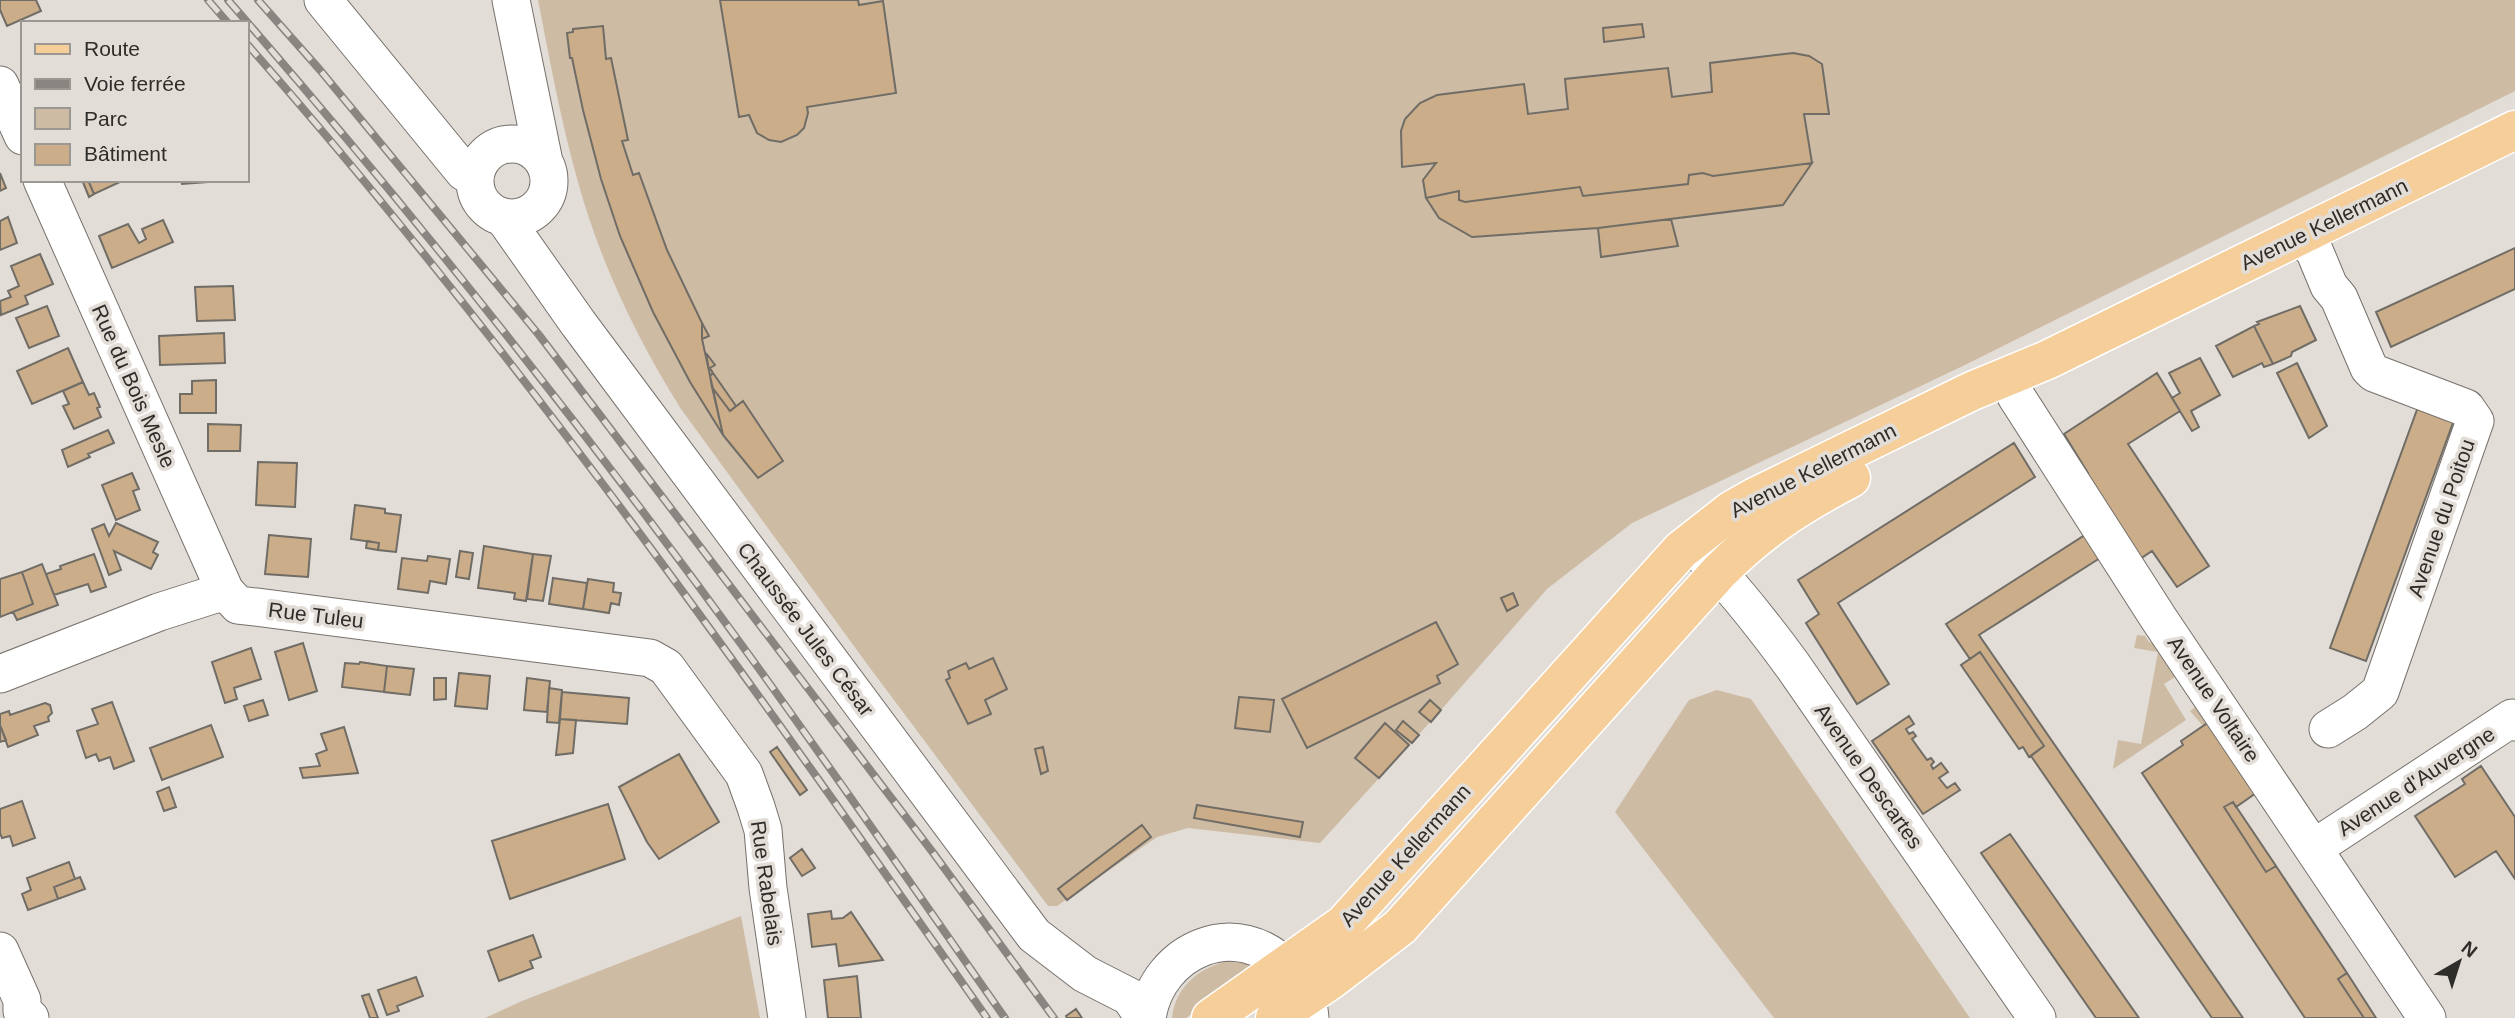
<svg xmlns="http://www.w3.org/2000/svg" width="2515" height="1018" font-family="Helvetica,sans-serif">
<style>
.green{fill:#cdbba4}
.building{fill:#cbae89;stroke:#706c66;stroke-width:2}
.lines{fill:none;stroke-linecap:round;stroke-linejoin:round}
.minor-casing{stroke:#76716c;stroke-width:39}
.major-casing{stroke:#fff;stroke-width:41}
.minor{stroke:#fff;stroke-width:37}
.major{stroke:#f5ce9a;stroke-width:38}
.rail-casing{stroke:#898580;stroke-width:8}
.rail{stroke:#e3ddd7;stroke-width:5;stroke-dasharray:16;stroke-linecap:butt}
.labels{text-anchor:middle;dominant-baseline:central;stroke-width:7;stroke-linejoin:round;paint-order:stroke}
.street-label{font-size:21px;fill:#2f2d2a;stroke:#e3ddd7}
</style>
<rect width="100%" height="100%" fill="#e3ddd7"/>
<path class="green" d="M538,0H2515V91L1967,364L1632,523L1547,589L1441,710L1320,843L1188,828L1157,837L1057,906H1048L870,668L681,409C637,339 600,262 578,182C561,122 550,61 538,0Z
M2137,635L2145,636L2149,642L2159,645L2209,722L2203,726L2190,711L2195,707L2175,677L2164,684L2186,720L2113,769L2118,740L2141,744L2158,652L2134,648Z
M1717,690L1751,699L1970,1018H1774L1615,812L1689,700Z
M741,916L760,1018H485L522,1001Z
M1230,961L1260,966L1186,1018H1172C1175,987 1200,966 1230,961Z"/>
<path class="building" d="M0,0H36L41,11L7,26L0,10Z
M720,0H858L859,5L883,1L896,93L807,107L808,113L804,128L797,135L781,142L769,140L757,133L749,115L739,117Z
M1642,24L1644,37L1604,42L1603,28Z
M603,26L606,59L611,58L628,140L622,141L633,175L639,173L667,250L702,323V339L723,435L690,382L653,312L620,236L601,179L583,110L572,58H570L567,33L573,32V29Z
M1793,53L1809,56L1822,64L1829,114H1804L1812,163L1713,176L1703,173L1689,175L1688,184L1583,196L1580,187L1465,202L1459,200V191L1426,198L1423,180L1436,163L1402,167L1401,131L1405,119L1420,103L1437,95L1524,84L1528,114L1568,109L1565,79L1668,68L1672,97L1712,92L1710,63Z
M1812,163L1783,205L1598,228L1472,237L1439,218L1426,198L1459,191V200L1465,202L1580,187L1583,196L1688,184L1689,175L1703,173L1713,176Z
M0,173L6,188L0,191Z
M82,180H88L94,194L89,197Z
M88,180H119L120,182L94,194Z
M181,180H221V181L182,184Z
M8,217L17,243L0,250V221Z
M1671,219L1678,246L1601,257L1598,228Z
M163,220L173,242L112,268L99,236L128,224L139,243L146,239L142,229Z
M2515,248V289L2391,347L2376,312Z
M40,254L53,284L25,296L28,304L1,315L0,301L11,297L8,291L19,286L11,266Z
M233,286L235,320L197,321L195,287Z
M47,306L59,336L29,348L16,318Z
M2300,306L2316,340L2292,352L2291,356L2273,364L2254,326L2259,324L2257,322Z
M702,323L709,336L702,339Z
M2254,326L2273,364L2264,367L2262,363L2233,377L2216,346Z
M224,333L225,363L160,365L159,336Z
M68,348L83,382L32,404L17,371Z
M706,353L715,365L710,368L713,373L710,376Z
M2200,358L2220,395L2191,411L2199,427L2192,431L2172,398L2180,393L2169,373Z
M2297,363L2327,426L2309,438L2277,373Z
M713,373L736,406L730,411L712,387L710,376Z
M2157,373L2180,411L2128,444L2209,566L2177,587L2152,551L2140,559L2085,476L2088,473L2064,434Z
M216,380V413H180V394H192V381Z
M83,382L89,395L94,393L100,407L97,408L101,417L74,429L63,406L69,404L63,391Z
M712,387L730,411L743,401L783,461L758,478L723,435Z
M2418,407L2454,420L2366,661L2330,648Z
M208,424L241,425L240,451H208Z
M108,430L114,443L88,454L90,457L68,467L62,450Z
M2014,443L2035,477L1838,603L1889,684L1857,704L1806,623L1819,614L1798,580Z
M258,462L297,463L295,507L256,505Z
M132,473L139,489L133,491L140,510L116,520L102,485Z
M355,505L385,509V513L401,515L396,552L378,550L379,543L351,539Z
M116,523L158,542L153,552L158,555L151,569L114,551L121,570L109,575L92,529L104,524L109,536Z
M269,535L311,539L308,577L265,574Z
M2085,535L2100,558L1979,635L2243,1018H2212L2031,756L2044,746L1980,652L1970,659L1946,624Z
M367,541L379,543L378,550L366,548Z
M484,546L533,554L526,601L514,599L515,593L478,588Z
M460,551L473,553L469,579L456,577Z
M94,554L106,587L91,592L88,584L54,595L46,574L61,569L60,566Z
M533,554L551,556L543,601L527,599Z
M428,556L450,559L446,584L430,581L428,593L398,589L402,558L427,561Z
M42,564L58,605L17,620L13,612L33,604L22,572Z
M22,572L33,604L0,617V579Z
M553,578L587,583L583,609L549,604Z
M588,579L614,583L613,592L621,593L619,605L611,603L609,613L583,609Z
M1513,593L1518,605L1507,611L1501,598Z
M1436,622L1458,664L1437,676L1440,683L1307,748L1282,699Z
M303,643L317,691L289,700L275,652Z
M251,648L261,679L234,688L237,699L225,703L212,662Z
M1980,652L2044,746L2029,757L2023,747L2019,749L1961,665Z
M993,658L1007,689L985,700L991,714L968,724L946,680L950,678L948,671L966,663L969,669Z
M360,662L387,666L384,692L342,687L345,663L359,664Z
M387,666L414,669L410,695L384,692Z
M459,673L490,676L487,709L455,706Z
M434,678H446V699L434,700Z
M527,678L550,681L547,712L524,710Z
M549,688L562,690L559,723L547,722Z
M562,692L629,698L627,724L560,719Z
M1239,697L1274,700L1270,732L1235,728Z
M263,700L268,715L249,721L244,706Z
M1430,700L1441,710L1431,722L1419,712Z
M112,702L134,761L114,769L110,757L99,761L96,754L86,758L77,731L98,724L92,709Z
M45,703L50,705L52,713L48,717L49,721L34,726L38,735L8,747L0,725V714L9,711L10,715Z
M1909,716L1914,724L1906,729L1909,734L1913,732L1916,736L1912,739L1927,760L1931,758L1934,762L1931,765L1933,769L1941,763L1948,772L1939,778L1947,788L1955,783L1960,790L1923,814L1872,741Z
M560,719L576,720L573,753L556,755Z
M1403,721L1419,735L1412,743L1396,730Z
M2209,722L2256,793L2236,807L2233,802L2224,807L2266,872L2276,866L2347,973L2338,979L2364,1018H2305L2142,773L2183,745L2181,741Z
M1385,723L1409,745L1379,778L1355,758Z
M0,725L6,740L0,742Z
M211,725L223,757L162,780L150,748Z
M344,727L358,773L303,778L300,768L320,766L316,754L327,750L321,734Z
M777,747L807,790L800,795L770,752Z
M1043,747L1048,771L1041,774L1035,749Z
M679,754L719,822L659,859L647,842L619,787Z
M2481,766L2515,817V879L2496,851L2455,877L2415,816L2465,784L2462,779Z
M169,787L176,807L164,811L157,792Z
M22,801L35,838L13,846L10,836L2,838L0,833V809Z
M2233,802L2276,866L2266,872L2224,807Z
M608,804L625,859L510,899L492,841Z
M1197,805L1303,822L1300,837L1194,818Z
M1142,825L1151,837L1067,900L1058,889Z
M2010,834L2139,1018H2096L1981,853Z
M802,849L815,868L802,876L790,858Z
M69,862L75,879L54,887L58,899L28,910L22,894L31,890L27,878Z
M80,877L85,889L58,899L54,887Z
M831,911L832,919L843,918L851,912L883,960L839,966L836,944L812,947L808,914Z
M533,935L541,957L530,961L533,968L499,981L488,951Z
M2347,973L2376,1018H2364L2338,979Z
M857,976L861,1018H828L824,980Z
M416,977L423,996L397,1006L399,1011L387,1015L378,990Z
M369,994L378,1018H370L362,996Z
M1076,1009L1082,1018H1067L1066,1016Z"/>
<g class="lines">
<g class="minor-casing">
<path id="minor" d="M323,0L464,172L475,178
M511,0L544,162
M0,85L23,136
M475 181a37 37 0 1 1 74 0a37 37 0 1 1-74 0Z
M42,180L225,591L238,605L256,607L650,658L666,667L744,774L756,807L763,830L768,888L787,1018
M504,218L578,323L1034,935L1085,974L1130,997L1144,1018
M2299,237L2314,250L2329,286L2339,298L2369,368L2374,373L2466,408L2475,421L2380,692L2355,712L2328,729
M2008,376L2016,396L2159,619L2427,1018
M1690,542C1728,581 1761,622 1793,666L2037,1018
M0,674L159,612L225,591
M2314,848L2512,718L2515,722
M0,951L22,1000V1011L30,1018
M1147,1018C1157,949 1239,914 1288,970C1295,978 1303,987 1306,997C1309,1003 1309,1011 1310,1018"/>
</g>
<g class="major-casing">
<path id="major" d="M1211,1018L1344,924L1681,550L1732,510L1755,497L1972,391L2047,360L2515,130
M1275,1018L1332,979L1400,927L1719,572C1762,529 1798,506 1851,478"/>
</g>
<use href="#minor" class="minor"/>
<use href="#major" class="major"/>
<g class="rail-casing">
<path id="rail" d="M208,0L228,23
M228,0C412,211 585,429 749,655C836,775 920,897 1005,1018
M258,0L320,70L539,335L934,854L1054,1018
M247,44C517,350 752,684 987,1018"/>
</g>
<use href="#rail" class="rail"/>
</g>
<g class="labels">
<g class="street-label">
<text transform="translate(2324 224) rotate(-26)">Avenue Kellermann</text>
<text transform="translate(134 386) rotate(66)">Rue du Bois Mesle</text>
<text transform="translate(1813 470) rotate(-27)">Avenue Kellermann</text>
<text transform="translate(2441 518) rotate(-71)">Avenue du Poitou</text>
<text transform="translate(316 615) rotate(7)">Rue Tuleu</text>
<text transform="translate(806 629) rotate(53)">Chaussée Jules César</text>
<text transform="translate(2214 699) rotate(56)">Avenue Voltaire</text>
<text transform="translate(1869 776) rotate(55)">Avenue Descartes</text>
<text transform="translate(2416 781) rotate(-33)">Avenue d'Auvergne</text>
<text transform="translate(1405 855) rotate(-48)">Avenue Kellermann</text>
<text transform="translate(767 883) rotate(82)">Rue Rabelais</text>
</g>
</g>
<rect x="21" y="21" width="228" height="161" fill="#e3ddd7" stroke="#9b9792" stroke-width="2"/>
<rect x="35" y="44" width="35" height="10" fill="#f5ce9a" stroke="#9b9792" stroke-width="2"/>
<text x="84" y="56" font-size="21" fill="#2f2d2a">Route</text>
<rect x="35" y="79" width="35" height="10" fill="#898580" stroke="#9b9792" stroke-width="2"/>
<text x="84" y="91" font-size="21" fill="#2f2d2a">Voie ferrée</text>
<rect x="35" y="108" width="35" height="21" fill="#cdbba4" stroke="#9b9792" stroke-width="2"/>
<text x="84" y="126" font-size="21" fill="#2f2d2a">Parc</text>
<rect x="35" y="144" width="35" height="21" fill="#cbae89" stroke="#9b9792" stroke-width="2"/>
<text x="84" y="161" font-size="21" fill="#2f2d2a">Bâtiment</text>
<g transform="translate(2459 962) rotate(39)" stroke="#e3ddd7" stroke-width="5" paint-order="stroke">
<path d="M0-5L12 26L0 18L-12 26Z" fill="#2f2d2a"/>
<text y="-10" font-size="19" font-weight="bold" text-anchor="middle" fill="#2f2d2a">N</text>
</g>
</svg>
